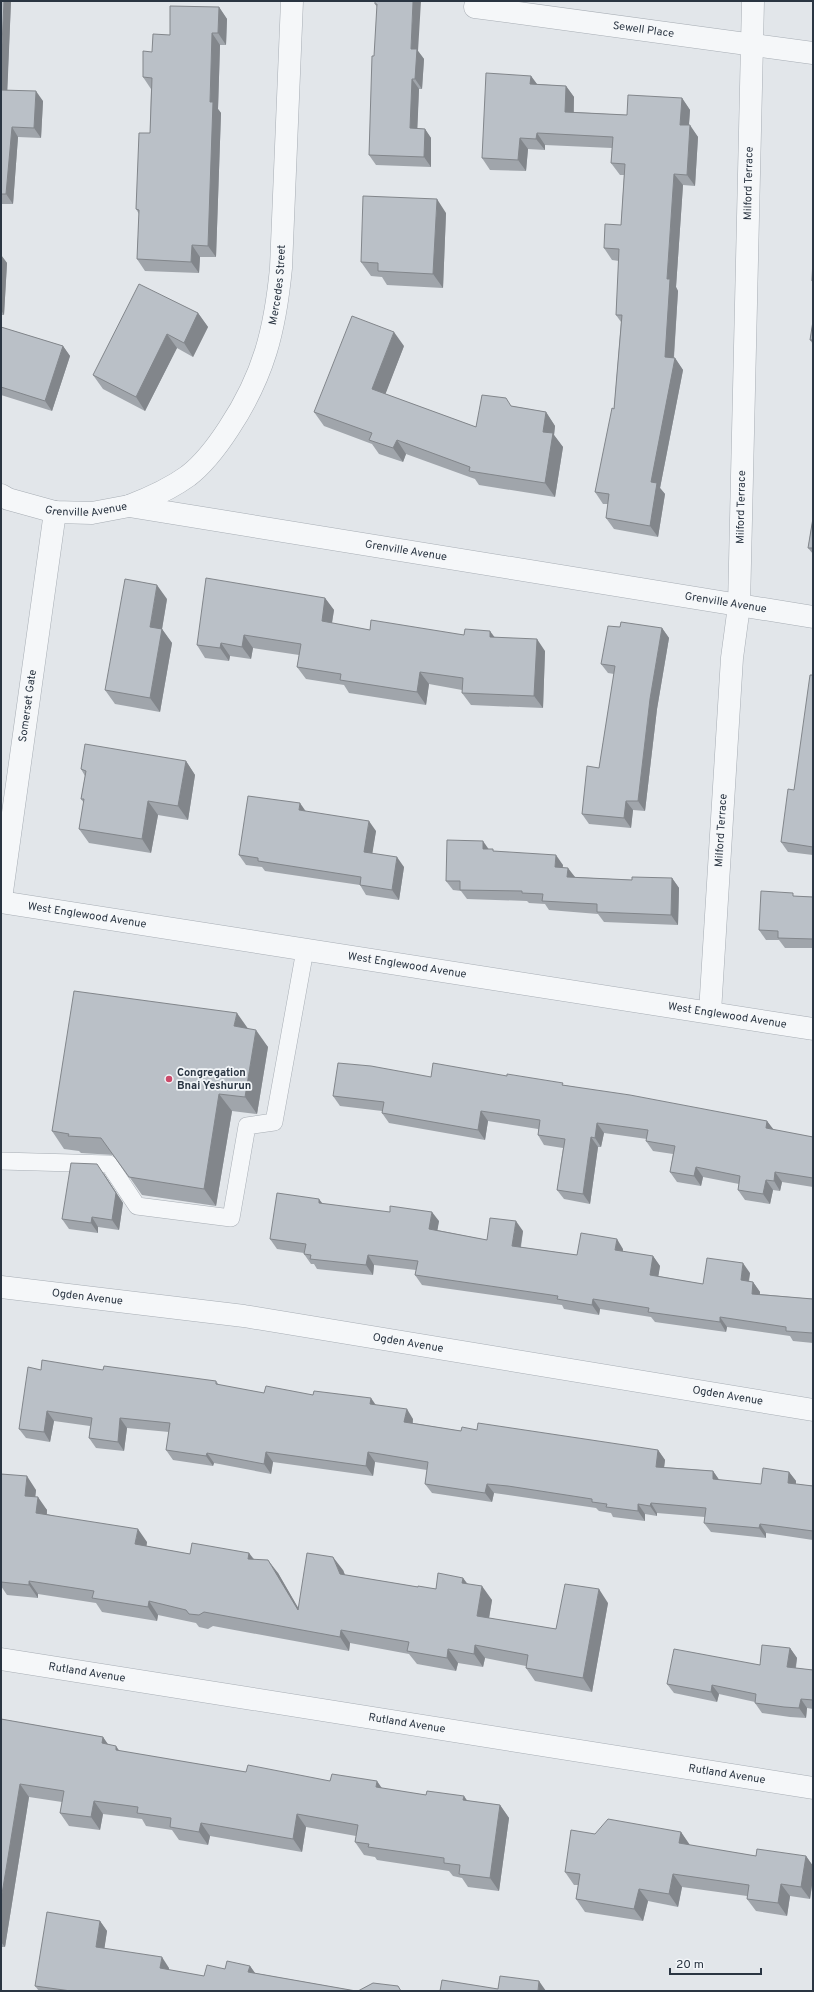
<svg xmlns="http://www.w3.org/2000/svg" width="814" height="1992" font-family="Overpass,sans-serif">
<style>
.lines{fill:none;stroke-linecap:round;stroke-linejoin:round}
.service-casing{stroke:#a7adb4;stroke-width:18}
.minor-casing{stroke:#a7adb4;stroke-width:23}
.service{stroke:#f5f7f9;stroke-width:17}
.minor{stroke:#f5f7f9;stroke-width:22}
.wall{fill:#a0a5ab}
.shaded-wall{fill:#82868b}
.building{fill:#bac0c7;stroke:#82868b}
.poi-dot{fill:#cd4a6a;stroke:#f2f5f8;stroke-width:1.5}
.labels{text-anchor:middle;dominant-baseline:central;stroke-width:3.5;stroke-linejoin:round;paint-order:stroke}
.street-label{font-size:11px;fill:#2a3542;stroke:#f2f5f8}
.poi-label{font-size:11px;font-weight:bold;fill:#2a3542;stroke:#f2f5f8;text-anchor:start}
</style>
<rect width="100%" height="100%" fill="#e2e6ea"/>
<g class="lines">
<g class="service-casing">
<path id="service" d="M1,1161L109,1164L137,1206L231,1218L247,1126L274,1122L305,950"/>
</g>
<g class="minor-casing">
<g id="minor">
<path id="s1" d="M475,7L813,53"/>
<path id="s2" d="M1,495L8,499L55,512L92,513L129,506L813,617"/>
<path id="s3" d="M129,506C150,498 170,489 188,476C205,463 218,445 229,428C264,375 275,330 281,268L292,1"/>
<path id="s4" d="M1,899L55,512"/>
<path id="s5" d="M1,902L813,1029"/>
<path id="s6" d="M710,1012L732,658L739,606L753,1"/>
<path id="s7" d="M1,1287L244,1316L813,1410"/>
<path id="s8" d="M1,1659L813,1788"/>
</g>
</g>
<use href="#service" class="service"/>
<use href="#minor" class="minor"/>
</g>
<path class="wall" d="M1,1H11L7,90L43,101L41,138L18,137L13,204H1Z
M375,1L418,51L424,59L422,89H419L417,128L425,129L431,138V167L376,165L369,155L377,7L375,4Z
M219,7L227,19L226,45H220L218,109L221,113L216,257H200L199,273L145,271L137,259L139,214L136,209L150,133L151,89L143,77L152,52L170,35Z
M531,76L537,84L566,86L574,97V112L627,115L682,98L690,110L689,125L698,137L695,186L683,185L676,287L678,291L674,358H675L683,370L660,488L665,494L658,537L614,529L606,518L608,504H603L595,492L614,409L621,322L616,315L619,261L612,260L604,248L621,225L624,175H620L611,163L612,148L545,145V150L528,149L526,171L490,170L482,158Z
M446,213L443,288L387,285L382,277L371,276L361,262Z
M1,255L7,263L4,315H1Z
M198,313L208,327L193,357L177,348L145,411L103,389L93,375Z
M813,321V344L810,340Z
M1,327L63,346L70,356L52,411L1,395Z
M404,346L385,394L476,427L512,406L546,412L555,426L554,435L563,447L555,497L479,485L475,479L406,454L403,462L379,454L372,444L324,426L314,412Z
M813,517V554L808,548Z
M325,598L334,610L332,623L370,630L464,635L495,637L545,651L543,708L471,705L462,693V690L429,684L426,705L349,693L344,685L306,679L297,667L299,655L253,648L251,659L230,656L229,661L205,658L197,645Z
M167,599L162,629L172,643L160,712L115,704L105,690Z
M620,627L662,628L669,638L657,709L645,811L633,810L631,828L589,824L582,814L599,768L614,674L608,673L601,664Z
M813,675V855L788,852L781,842L794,790Z
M186,761L195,775L188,820L158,815L151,853L89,843L79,829L84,803L81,799L85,776L81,769Z
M306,812L376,831L372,853L404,867L399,900L366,895L360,885L265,871L262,867L246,865L239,855Z
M488,849L494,851L563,865L562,867L575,877L632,880L672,878L679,888L678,925L604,922L598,914L549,910L545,904L529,903L527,901L467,899L461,891L453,890L446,881Z
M796,896L813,897V948H785L779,940H766L759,930Z
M248,1028L268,1047L257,1114L232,1111L216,1206L142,1195L114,1155L81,1153L79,1151L64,1149L52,1131Z
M507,1076L564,1085L767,1121L773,1130L813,1137V1187L782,1182L780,1191L773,1190L770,1204L745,1200L738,1190L739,1184L703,1177L701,1186L677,1182L670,1172L673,1154L653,1151L646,1141L647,1139L604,1133L601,1147H598L590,1204L564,1199L557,1190L563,1148L544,1145L538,1135V1129L488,1121L485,1140L389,1123L382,1113V1111L340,1106L333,1096L431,1077Z
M104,1174L123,1203L119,1230L98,1227V1233L69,1229L62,1219Z
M323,1204L439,1221L437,1230L487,1240L523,1231L521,1247L577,1255L623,1249V1252L653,1256L660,1266L658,1276L703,1284L750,1273L749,1282H753L760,1292V1294L813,1299V1343L793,1341L790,1336L727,1327L726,1332L655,1322L651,1317L600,1309L599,1315L564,1309L562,1305L422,1285L415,1275L416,1270L374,1265L373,1275L317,1269L314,1264H311L304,1254V1253L277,1249L270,1239Z
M41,1370H103L216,1381L219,1385L264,1393L313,1395L376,1405L413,1419V1423L461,1431L477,1430L658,1450L665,1460L664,1467L713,1471L719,1480L761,1484L789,1472L796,1481V1484L813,1486V1540L766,1533V1538L711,1532L704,1523L705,1517L657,1513V1516L645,1514V1521L613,1517L611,1513L599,1511L596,1508L515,1496L494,1493L492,1502L432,1493L425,1484L427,1470L375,1462L373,1476L273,1462L271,1474L214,1463L213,1466L173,1460L166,1450L169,1432L127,1428L124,1451L96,1448L89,1438L90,1426L54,1421L50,1442L26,1438L19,1429Z
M1,1474L36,1490L35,1497L47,1510V1514L147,1542L146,1546L190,1554L249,1553L254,1559L278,1573L298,1608L343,1570L345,1575L418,1587L436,1589L463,1578L467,1583L492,1600L489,1618L556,1629L608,1603L592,1692L535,1681L526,1668V1666L485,1658L483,1667L458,1663L456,1671L417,1664L409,1654L350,1643L349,1651L213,1626L208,1629L199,1627L196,1623L158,1615L157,1621L102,1612L96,1603L38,1594V1598L7,1595L1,1586Z
M790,1648L797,1658L796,1668L813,1670V1709L807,1708L806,1718L790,1717L762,1713L755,1703V1702L719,1694L717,1702L674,1693L667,1684L760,1665Z
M1,1719L103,1737L108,1745L120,1751L246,1772L330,1781L426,1795L500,1805L509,1818L499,1891L468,1887L462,1878L453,1876L449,1871L377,1860L375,1857L364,1855L355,1842L356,1836L306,1827L302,1852L210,1836L208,1845L179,1840L172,1830L146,1826L142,1819L103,1814L100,1830L69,1826L60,1813L62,1802L29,1797L5,1947H1Z
M681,1832L689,1845L756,1856H806L813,1866V1878L810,1899L790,1896L787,1916L756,1911L747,1899V1896L682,1887L678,1907L648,1901L643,1921L585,1912L576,1899L578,1885H574L565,1872L595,1834Z
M100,1921L107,1931L104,1949L169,1968V1970L204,1976L225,1969L250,1966L255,1973L356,1991H39L35,1986Z"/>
<path class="shaded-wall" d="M4,1H11L7,99L1,91V67Z
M413,1H421L418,51L424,59L422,89L415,79L411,49Z
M219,7L227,19L226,45L218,33Z
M212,33L220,45L218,109L221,113L216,257L208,246L210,102Z
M531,76L539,87L530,84Z
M412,79L419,89L417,138L410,128Z
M566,86L574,97L573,124L565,112Z
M36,91L43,101L41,138L34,128Z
M682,98L690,110L688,136L680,125Z
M690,125L698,137L695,186L687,175Z
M12,127L18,137L13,204L6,194Z
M425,129L431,138V167L424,157Z
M537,133L545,145V150L536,139Z
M520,138L528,149L526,171L518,160Z
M674,174L683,185L676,287L678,291L673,368L675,358L683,370L660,488L665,494L658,537L650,526L651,482L665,357L667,279Z
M437,199L446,213L443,288L433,274Z
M192,245L200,257L199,273L191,262Z
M1,255L7,263L4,315L1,310Z
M198,313L208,327L193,357L184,343Z
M394,332L404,346L382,403L372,389Z
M167,334L177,348L145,411L136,397Z
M63,346L70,356L52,411L45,401Z
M546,412L555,426L554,435L563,447L555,497L545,483L543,432Z
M397,440L406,454L403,462L393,448Z
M157,585L167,599L160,641L150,627Z
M325,598L334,610L330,634L322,621Z
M662,628L669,638L657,709L645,811L638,801L650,699Z
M162,629L172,643L160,712L150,698Z
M490,631L499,643L490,637Z
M244,635L253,648L251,659L242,647Z
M537,639L545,651L543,708L534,696Z
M221,643L230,656L229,661L220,648Z
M420,672L429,684L426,705L417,692Z
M186,761L195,775L188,820L178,806Z
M148,801L158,815L151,853L142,839Z
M626,801L633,810L631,828L624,818Z
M300,803L307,813L299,810Z
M369,821L376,831L371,862L364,852Z
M483,841L490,851L483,849Z
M556,855L563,865L562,876L555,867Z
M397,857L404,867L399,900L392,890Z
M568,868L575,877H567Z
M672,878L679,888L678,925L671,915Z
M237,1013L249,1030L234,1026Z
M256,1030L268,1047L257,1114L245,1097Z
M219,1094L232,1111L216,1206L204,1189Z
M481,1111L488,1121L485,1140L478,1130Z
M767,1121L774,1130L766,1128Z
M597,1123L604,1133L601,1147L595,1138Z
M591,1137L598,1147L590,1204L583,1194Z
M696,1167L703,1177L701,1186L694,1176Z
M775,1172L782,1182L780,1191L774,1181Z
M104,1174L123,1203L119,1230L112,1220Z
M766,1180L773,1190L770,1204L763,1194Z
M319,1199L326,1208L319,1203Z
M432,1212L439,1221L436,1239L429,1229Z
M92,1217L98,1227V1233L91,1223Z
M516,1221L523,1231L519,1256L512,1246Z
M617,1239L623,1249L621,1260L615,1250Z
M368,1255L374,1265L373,1275L366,1265Z
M653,1256L660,1266L657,1285L650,1275Z
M743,1263L750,1273L747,1290L741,1280Z
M753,1282L760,1292L759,1303L752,1294Z
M593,1299L600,1309L599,1315L592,1305Z
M720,1317L727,1327L726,1332L720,1322Z
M371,1398L378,1408L370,1404Z
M407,1409L413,1419L411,1432L404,1422Z
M47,1411L54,1421L50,1442L44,1432Z
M120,1418L127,1428L124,1451L118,1442Z
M658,1450L665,1460L663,1476L656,1467Z
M266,1452L273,1462L271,1474L264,1464Z
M368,1452L375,1462L373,1476L366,1466Z
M207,1453L214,1463L213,1466L206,1456Z
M713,1471L720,1481L713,1479Z
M789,1472L796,1481L795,1493L788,1483Z
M27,1476L36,1490L34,1509L25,1496Z
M487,1484L494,1493L492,1502L485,1493Z
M38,1497L47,1510L46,1526L36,1513Z
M651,1503L657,1513V1516L650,1506Z
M638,1504L645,1514V1521L638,1511Z
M760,1524L766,1533V1538L759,1528Z
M138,1529L147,1542L145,1558L135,1544Z
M249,1553L258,1566L248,1559Z
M333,1557L343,1570L350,1588L340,1574Z
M268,1560L278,1573L307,1623L298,1610Z
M463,1578L472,1591L462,1583Z
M29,1581L38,1594V1598L29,1585Z
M482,1586L492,1600L487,1630L477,1616Z
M599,1589L608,1603L592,1692L583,1678Z
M149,1601L158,1615L157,1621L148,1607Z
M341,1630L350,1643L349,1651L340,1637Z
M475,1645L485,1658L483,1667L474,1654Z
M790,1648L797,1658L794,1677L787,1667Z
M448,1649L458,1663L456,1671L447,1658Z
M712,1685L719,1694L717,1702L711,1692Z
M801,1699L807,1708L806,1718L799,1708Z
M103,1737L112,1750L102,1743Z
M116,1746L125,1759L116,1750Z
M377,1781L386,1794L376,1787Z
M20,1784L29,1797L5,1947L1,1942V1900Z
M464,1796L473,1809L463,1800Z
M94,1801L103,1814L100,1830L91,1817Z
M500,1805L509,1818L499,1891L490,1878Z
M297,1814L306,1827L302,1852L293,1839Z
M201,1823L210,1836L208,1845L199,1832Z
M681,1832L690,1845L679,1843Z
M806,1856L813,1866V1878L810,1899L801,1887Z
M673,1874L682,1887L678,1907L669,1894Z
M781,1884L790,1896L787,1916L778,1903Z
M639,1889L648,1901L643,1921L634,1909Z
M100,1921L107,1931L103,1958L96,1947Z
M162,1957L169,1968L168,1979L160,1968Z
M250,1966L257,1976L248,1972Z
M539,1981L546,1991H538Z"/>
<path class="building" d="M1,1H4L1,67Z
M375,1H413L411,49H417L415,79H412L410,128L425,129L424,157L369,155L372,56H374L377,4H375Z
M170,6L219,7L218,33H212L210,102H213L208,246L192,245L191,262L137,259L139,210L136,209L139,133H150L152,78L143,77V51L152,52L153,34L170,35Z
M486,73L531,76L530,84L566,86L565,112L627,115L628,95L682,98L680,125H690L687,175L674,174L667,279H670L665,357L675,358L651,482L657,483L650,526L606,518L609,494L595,492L612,408L614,409L622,315H616L619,249L604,248L605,224L621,225L625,164L611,163L613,137L537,133L536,139L520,138L518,160L482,158Z
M1,90L36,91L34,128L12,127L6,194H1Z
M363,196L437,199L433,274L378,271V263L361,262Z
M813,257V281H812Z
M139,284L198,313L184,343L167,334L136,397L93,375Z
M352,316L394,332L372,389L476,427L482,395L506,398L511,406L546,412L543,432L553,433L545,483L469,471L470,467L397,440L393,448L369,440L372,433L314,412Z
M813,321V340H810Z
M1,327L63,346L45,401L1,387Z
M813,518V548H808Z
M206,578L325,598L322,621L370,630L371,620L464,635L465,629L490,631V637L537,639L534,696L462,693L463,678L420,672L417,692L340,680L341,674L297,667L301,644L244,635L242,647L221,643L220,648L197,645Z
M125,579L157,585L150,627L162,629L150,698L105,690Z
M621,622L662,628L650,699L638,801H626L624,818L582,814L587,766L599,768L615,666L601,664L608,626L620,627Z
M810,675H813V847L781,842L788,789L794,790Z
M85,744L186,761L178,806L148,801L142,839L79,829L84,799H81L86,771L81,769Z
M248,796L300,803L299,810L369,821L364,852L397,857L392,890L360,885L361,877L258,861V858L239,855Z
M447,840L483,841V849H493V851L556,855L555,867L568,868L567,877L632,880V877L672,878L671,915L597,912V904L542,901L543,894L522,893V891L460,890V881H446Z
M761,891L793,893V896L813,897V939L778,938V931L759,930Z
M74,991L237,1013L234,1026L256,1030L245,1097L219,1094L204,1189L129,1177L101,1138L68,1136L69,1134L52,1131Z
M338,1063L371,1066L431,1077L433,1063L507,1076V1074L563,1083L562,1085L630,1095L767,1121L766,1128L813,1137V1178L775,1172L774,1181L766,1180L763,1194L738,1190L740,1176L696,1167L694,1176L670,1172L675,1146L646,1141L648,1130L597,1123L595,1138L591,1137L583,1194L557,1190L565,1139L538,1135L540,1120L481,1111L478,1130L382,1113L384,1102L333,1096Z
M71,1163L97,1164L116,1193L112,1220L92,1217L91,1223L62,1219Z
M277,1193L319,1199V1203L390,1212V1206L432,1212L429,1229L487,1240L490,1218L516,1221L512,1246L577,1255L581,1233L617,1239L615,1250L653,1256L650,1275L703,1284L707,1258L743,1263L741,1280L753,1282L752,1294L813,1299V1331L812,1333L786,1331V1327L720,1317V1322L648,1312L649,1308L593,1299L592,1305L557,1299L558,1296L415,1275L418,1261L368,1255L366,1265L310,1259L311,1255L304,1254L306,1244L270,1239Z
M42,1360L103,1370L104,1366L216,1381V1384L264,1393L266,1386L313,1395L314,1391L371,1398L370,1404L407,1409L404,1422L461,1431L462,1427L477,1430L478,1423L658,1450L656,1467L713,1471V1479L761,1484L763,1468L789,1472L788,1483L813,1486V1531L760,1524L759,1528L704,1523L706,1508L651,1503L650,1506L638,1504V1511L606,1507L607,1504L592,1502V1499L508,1486L487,1484L485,1493L425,1484L428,1462L368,1452L366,1466L266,1452L264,1464L207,1453L206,1456L166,1450L170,1423L120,1418L118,1442L89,1438L92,1418L47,1411L44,1432L19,1429L28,1367L41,1370Z
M1,1474L27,1476L25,1496L38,1497L36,1513L138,1529L135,1544L190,1554L192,1543L249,1553L248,1559L268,1560L298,1610L307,1553L333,1557L340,1574L418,1587V1586L436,1589L438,1573L463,1578L462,1583L482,1586L477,1616L556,1629L565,1584L599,1589L583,1678L526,1668L528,1655L475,1645L474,1654L448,1649L447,1658L407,1651L409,1642L341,1630L340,1637L204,1612L199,1615L189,1614L186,1610L149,1601L148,1607L92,1598L94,1591L29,1581V1585L1,1582Z
M762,1645L790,1648L787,1667L813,1670V1700L801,1699L799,1708L784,1707L755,1703L756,1694L712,1685L711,1692L667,1684L674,1649L760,1665Z
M1,1719L103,1737L102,1743L116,1746V1750L246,1772L248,1765L330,1781L332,1774L377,1781L376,1787L426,1795L427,1791L464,1796L463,1800L500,1805L490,1878L459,1874L460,1865L444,1863V1858L368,1847L369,1844L355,1842L358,1825L297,1814L293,1839L201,1823L199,1832L170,1827L171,1818L137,1813L138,1807L94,1801L91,1817L60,1813L64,1791L20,1784L1,1900Z
M608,1819L681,1832L679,1843L756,1856L757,1849L806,1856L801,1887L781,1884L778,1903L747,1899L749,1885L673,1874L669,1894L639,1889L634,1909L576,1899L580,1874L565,1872L571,1830L595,1834Z
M47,1912L100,1921L96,1947L162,1957L160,1968L204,1976L207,1965L225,1969L227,1961L250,1966L248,1972L356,1991H71L35,1986Z
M500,1976L539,1981L538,1991H440L442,1980L498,1989Z
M373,1983L398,1986L401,1991H358Z"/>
<circle class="poi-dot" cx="169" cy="1079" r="4"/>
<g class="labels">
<g class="street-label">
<text stroke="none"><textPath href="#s1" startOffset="170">Sewell Place</textPath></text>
<text stroke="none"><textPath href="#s6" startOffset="830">Milford Terrace</textPath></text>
<text stroke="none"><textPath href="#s3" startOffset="283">Mercedes Street</textPath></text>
<text stroke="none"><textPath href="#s2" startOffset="88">Grenville Avenue</textPath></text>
<text stroke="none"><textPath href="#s6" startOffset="506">Milford Terrace</textPath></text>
<text stroke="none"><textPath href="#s2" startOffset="412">Grenville Avenue</textPath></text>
<text stroke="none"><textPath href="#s2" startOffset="736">Grenville Avenue</textPath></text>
<text stroke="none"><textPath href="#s4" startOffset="195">Somerset Gate</textPath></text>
<text stroke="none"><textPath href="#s6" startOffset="182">Milford Terrace</textPath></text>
<text stroke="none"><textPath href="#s5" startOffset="87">West Englewood Avenue</textPath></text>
<text stroke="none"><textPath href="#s5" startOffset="411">West Englewood Avenue</textPath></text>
<text stroke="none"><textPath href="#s5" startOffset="735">West Englewood Avenue</textPath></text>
<text stroke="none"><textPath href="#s7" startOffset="87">Ogden Avenue</textPath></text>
<text stroke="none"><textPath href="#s7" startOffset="411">Ogden Avenue</textPath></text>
<text stroke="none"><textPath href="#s7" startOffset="735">Ogden Avenue</textPath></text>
<text stroke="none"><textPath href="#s8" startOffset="87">Rutland Avenue</textPath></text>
<text stroke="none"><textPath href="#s8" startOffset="411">Rutland Avenue</textPath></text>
<text stroke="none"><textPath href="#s8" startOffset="735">Rutland Avenue</textPath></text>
</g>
<g class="poi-label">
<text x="177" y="1073">Congregation<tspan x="177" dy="13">Bnai Yeshurun</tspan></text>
</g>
</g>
<rect width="814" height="1992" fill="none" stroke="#2a3542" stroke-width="4"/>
<path d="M670 1968v6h91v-6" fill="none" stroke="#2a3542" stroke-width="2"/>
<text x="676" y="1968" font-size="12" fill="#2a3542" stroke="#f2f5f8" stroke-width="3" paint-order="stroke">20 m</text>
</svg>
